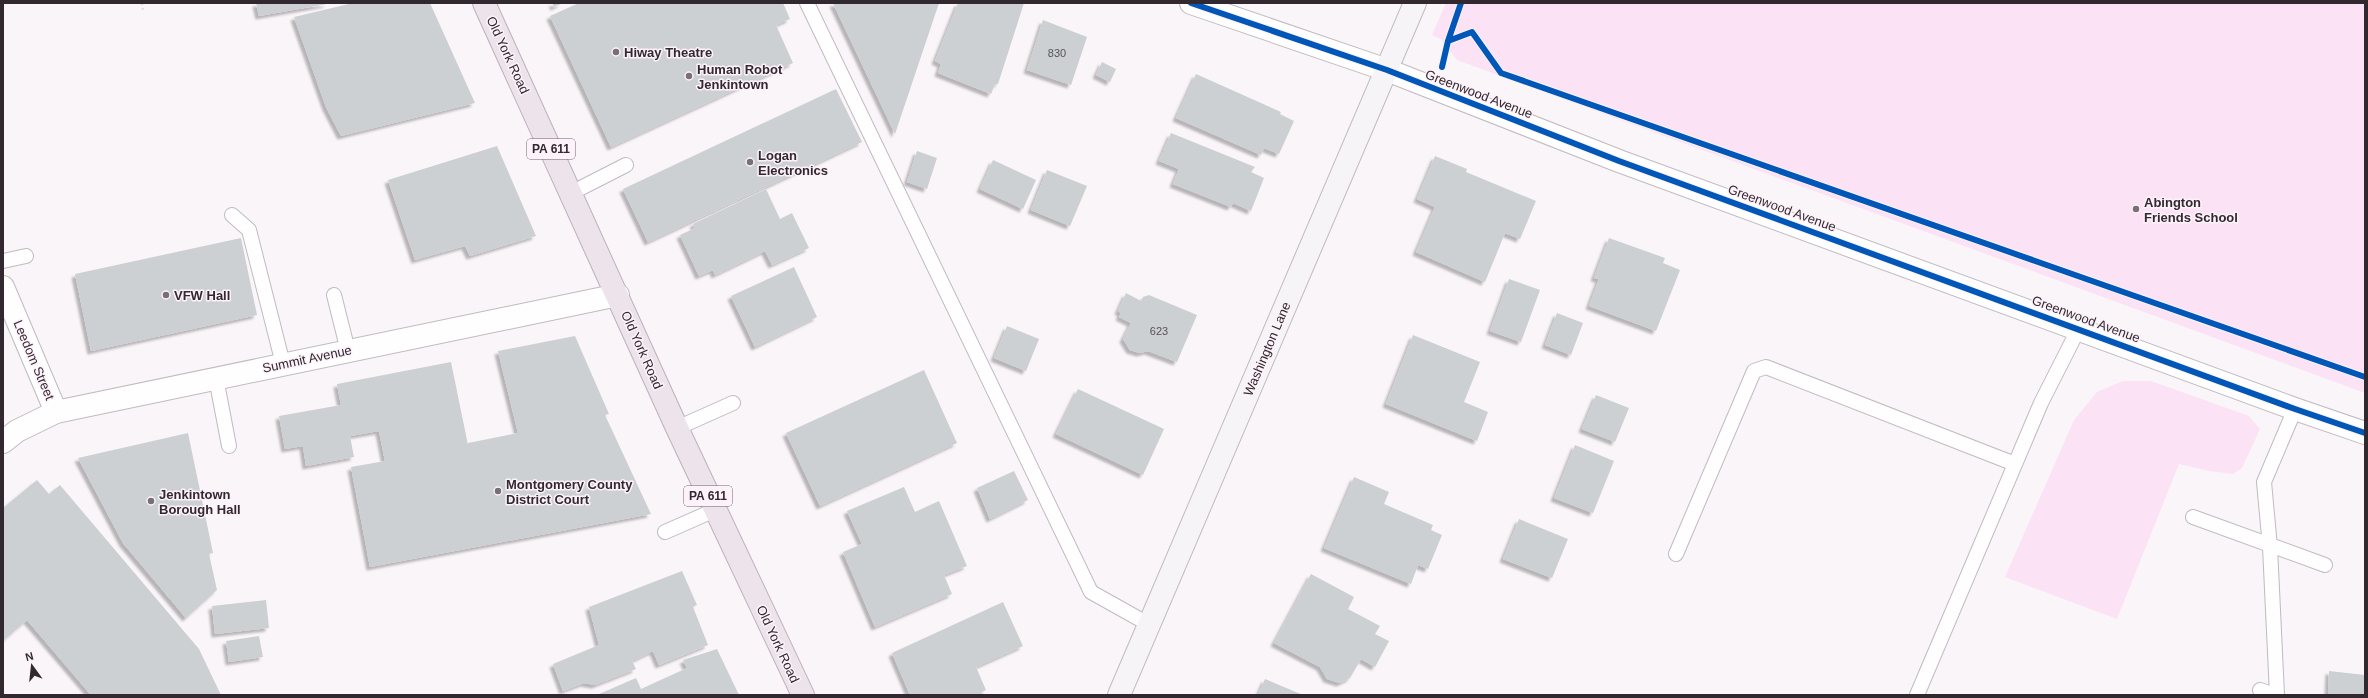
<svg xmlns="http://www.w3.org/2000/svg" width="2368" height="698" font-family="Arial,sans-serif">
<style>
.green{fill:#fbe2f5}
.building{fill:#ccd0d2;filter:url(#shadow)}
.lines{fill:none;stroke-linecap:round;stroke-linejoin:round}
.service-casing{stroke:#c1bac0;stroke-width:16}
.minor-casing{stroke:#c1bac0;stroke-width:24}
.tertiary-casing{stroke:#c1bac0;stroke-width:24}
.secondary-casing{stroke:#c1bac0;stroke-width:24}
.trunk-casing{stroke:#beafbb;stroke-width:24}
.path{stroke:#e1dfe0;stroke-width:2.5;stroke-dasharray:2 3;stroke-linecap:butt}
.service{stroke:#fefefe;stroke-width:14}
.minor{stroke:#fefefe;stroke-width:22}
.tertiary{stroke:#fefefe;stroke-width:22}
.secondary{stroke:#f7f4f7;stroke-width:22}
.trunk{stroke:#ede4eb;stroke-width:22}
.cycleway-casing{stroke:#fdf2fa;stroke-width:8}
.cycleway{stroke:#0057b8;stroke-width:6}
.poi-dot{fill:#787076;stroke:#fdf2fa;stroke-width:1.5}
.labels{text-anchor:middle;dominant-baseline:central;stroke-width:3;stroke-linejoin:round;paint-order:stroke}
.number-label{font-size:11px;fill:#585358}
.shield{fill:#fdf2fa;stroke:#6f656d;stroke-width:1}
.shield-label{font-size:12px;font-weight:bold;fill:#322930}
.poi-label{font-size:13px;font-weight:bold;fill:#322930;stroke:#fdf2fa;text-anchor:start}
.street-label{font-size:13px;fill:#322930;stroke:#fdf2fa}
</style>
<defs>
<filter id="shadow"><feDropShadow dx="-3.5" dy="3.5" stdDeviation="1" flood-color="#0004"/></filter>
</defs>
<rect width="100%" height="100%" fill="#faf5f9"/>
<path class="green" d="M1446,3H2365V393L1457,60L1441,39L1432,35Z
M2123,381H2151L2249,416L2260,429L2242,468L2233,474L2209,471L2179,464L2117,619L2005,577L2074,420L2097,392Z"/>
<path class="building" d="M256,3H327V4L259,16Z
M353,3H430L475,103L341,136L326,107L294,17Z
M552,3H563L554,7Z
M579,3H783L790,19L776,25L793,63L611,147L550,16Z
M833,3H939L895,134Z
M958,3H1024L998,84H995L991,94L938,73L941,64L935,61Z
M1043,20L1087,37L1071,85L1027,70Z
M1102,62L1116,69L1110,82L1096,75Z
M1196,74L1281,112L1280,114L1294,121L1279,154L1264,148L1261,155L1176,118Z
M836,89L862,142L648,242L623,189Z
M1171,133L1255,167L1251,172L1264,178L1251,211L1233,203L1231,207L1173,184L1179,169L1159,161Z
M497,146L536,236L470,256L465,246L415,260L388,180Z
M917,151L937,158L927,189L907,182Z
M1435,156L1467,169L1466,172L1536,201L1520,239L1505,233L1485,282L1416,252L1435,207L1417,199Z
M993,160L1036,180L1023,209L980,189Z
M1047,170L1087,186L1070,226L1031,210Z
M766,189L780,219L792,213L809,248L772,265L765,251L715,275L713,270L699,276L680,235L695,228L693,224Z
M241,238L257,315L91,351L75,274Z
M1609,238L1665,258L1663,263L1680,270L1656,331L1589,306L1599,279L1594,278Z
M794,267L817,317L755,347L731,296Z
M1509,279L1540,290L1521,342L1490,331Z
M1126,293L1141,301L1143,297L1149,295L1197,315L1177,362L1148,351L1140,353L1130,350L1123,339L1131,323L1119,317L1121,313L1118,311Z
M1557,313L1583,323L1571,355L1545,345Z
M1007,326L1039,339L1026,371L994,358Z
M1413,335L1480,362L1464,402L1488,412L1477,441L1386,404Z
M575,336L609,414L605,415L651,514L370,567L351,467L385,461L379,431L350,436L354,457L306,466L303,446L285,449L279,416L341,405L337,384L451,362L468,445V443L518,433L498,351Z
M924,370L957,443L820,506L786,433Z
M1078,389L1164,429L1143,475L1056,434Z
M1596,395L1629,408L1615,442L1582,429Z
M188,433L213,553L209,554L217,590L186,618L123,543L78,458Z
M1575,445L1614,461L1593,513L1554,498Z
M1014,471L1028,500L990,519L977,488Z
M1354,477L1389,492L1384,504L1433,525L1431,530L1442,535L1428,569L1418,565L1411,584L1324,548Z
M37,480L49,494L60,485L199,649L221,695H91L27,620L3,641V508Z
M904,487L915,512L939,501L967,566L944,575L952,594L875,627L843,552L862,544L847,511Z
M1519,519L1568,539L1552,578L1503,559Z
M682,571L697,605L693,607L708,645L659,665L653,651L632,661L636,669L595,685L584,683L563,691L553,664L599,645L589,607Z
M1311,574L1354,597L1348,609L1380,626L1375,634L1389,641L1375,667L1361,659L1350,678L1340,683L1327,679L1320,667L1274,643Z
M266,600L269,628L215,634L212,606Z
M1003,602L1023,646L976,667L986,690L976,695H910L892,653Z
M259,636L263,657L229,662L226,641Z
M717,649L739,695H597L636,678L641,689L687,668L683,660Z
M2329,671L2365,675V695H2328Z
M1265,679L1303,695H1258Z"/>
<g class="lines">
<g class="service-casing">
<path id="service" d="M807,3L1091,592L1150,625
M571,193L626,165
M232,215L249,230L283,364
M3,261L26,256
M334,295L348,351
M216,378L229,446
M677,428L733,403
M2193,517L2325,565
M665,532L715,510
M1676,554L1754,371L1766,367L2015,464
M2260,690L2275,695
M1917,695L2041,403L2079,328
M2277,695L2270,547L2264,482L2295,409"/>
</g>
<g class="minor-casing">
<path id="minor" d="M1191,3L1387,70L1619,161L2295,409L2365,433
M3,287L56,412"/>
</g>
<g class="tertiary-casing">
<path id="tertiary" d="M3,442L17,431L56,412L618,295"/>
</g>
<g class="secondary-casing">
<path id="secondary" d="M1119,695L1415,3"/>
</g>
<g class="trunk-casing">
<path id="trunk" d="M484,3L677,428L803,695"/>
</g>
<path class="path" d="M142,3L143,11"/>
<use href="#service" class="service"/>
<use href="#minor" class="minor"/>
<use href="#tertiary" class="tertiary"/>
<use href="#secondary" class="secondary"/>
<use href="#trunk" class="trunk"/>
<g class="cycleway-casing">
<path id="cycleway" d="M1191,3L1387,70L1619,161L2295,409L2365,433
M1448,41L1472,32L1501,73L2365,377
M1442,67L1448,41L1461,3"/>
</g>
<use href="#cycleway" class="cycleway"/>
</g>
<g class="poi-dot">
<circle cx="616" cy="52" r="4"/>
<circle cx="689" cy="76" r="4"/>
<circle cx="750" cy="162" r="4"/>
<circle cx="2136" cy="209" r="4"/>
<circle cx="166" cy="295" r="4"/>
<circle cx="498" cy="491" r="4"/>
<circle cx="151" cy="501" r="4"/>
</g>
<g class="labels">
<g class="number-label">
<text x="1057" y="53">830</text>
<text x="1159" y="331">623</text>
</g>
<g class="shield">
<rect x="527" y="139" width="48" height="20" rx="3"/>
<rect x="684" y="486" width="48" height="20" rx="3"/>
</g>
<g class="shield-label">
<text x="551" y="149">PA 611</text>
<text x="708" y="496">PA 611</text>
</g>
<g class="poi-label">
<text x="624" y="52">Hiway Theatre</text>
<text x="697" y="69">Human Robot<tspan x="697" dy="15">Jenkintown</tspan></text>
<text x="758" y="155">Logan<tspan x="758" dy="15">Electronics</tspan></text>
<text x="2144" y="202">Abington<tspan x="2144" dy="15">Friends School</tspan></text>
<text x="174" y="295">VFW Hall</text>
<text x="506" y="484">Montgomery County<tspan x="506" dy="15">District Court</tspan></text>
<text x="159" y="494">Jenkintown<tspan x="159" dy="15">Borough Hall</tspan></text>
</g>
<g class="street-label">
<text transform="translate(508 55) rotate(65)">Old York Road</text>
<text transform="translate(1479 94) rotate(21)">Greenwood Avenue</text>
<text transform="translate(1782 208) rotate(20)">Greenwood Avenue</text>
<text transform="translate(2086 319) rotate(20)">Greenwood Avenue</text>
<text transform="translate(1267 349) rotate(-67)">Washington Lane</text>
<text transform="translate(642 350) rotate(66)">Old York Road</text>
<text transform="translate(307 359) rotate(-12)">Summit Avenue</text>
<text transform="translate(34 360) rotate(67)">Leedom Street</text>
<text transform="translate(778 644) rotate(65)">Old York Road</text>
</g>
</g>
<rect width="2368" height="698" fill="none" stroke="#322930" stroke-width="8"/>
<g transform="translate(32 666) rotate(345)" stroke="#fdf2fa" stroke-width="3" paint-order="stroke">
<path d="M0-3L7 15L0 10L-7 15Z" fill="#322930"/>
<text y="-6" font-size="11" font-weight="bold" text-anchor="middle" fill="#322930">N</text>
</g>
</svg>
